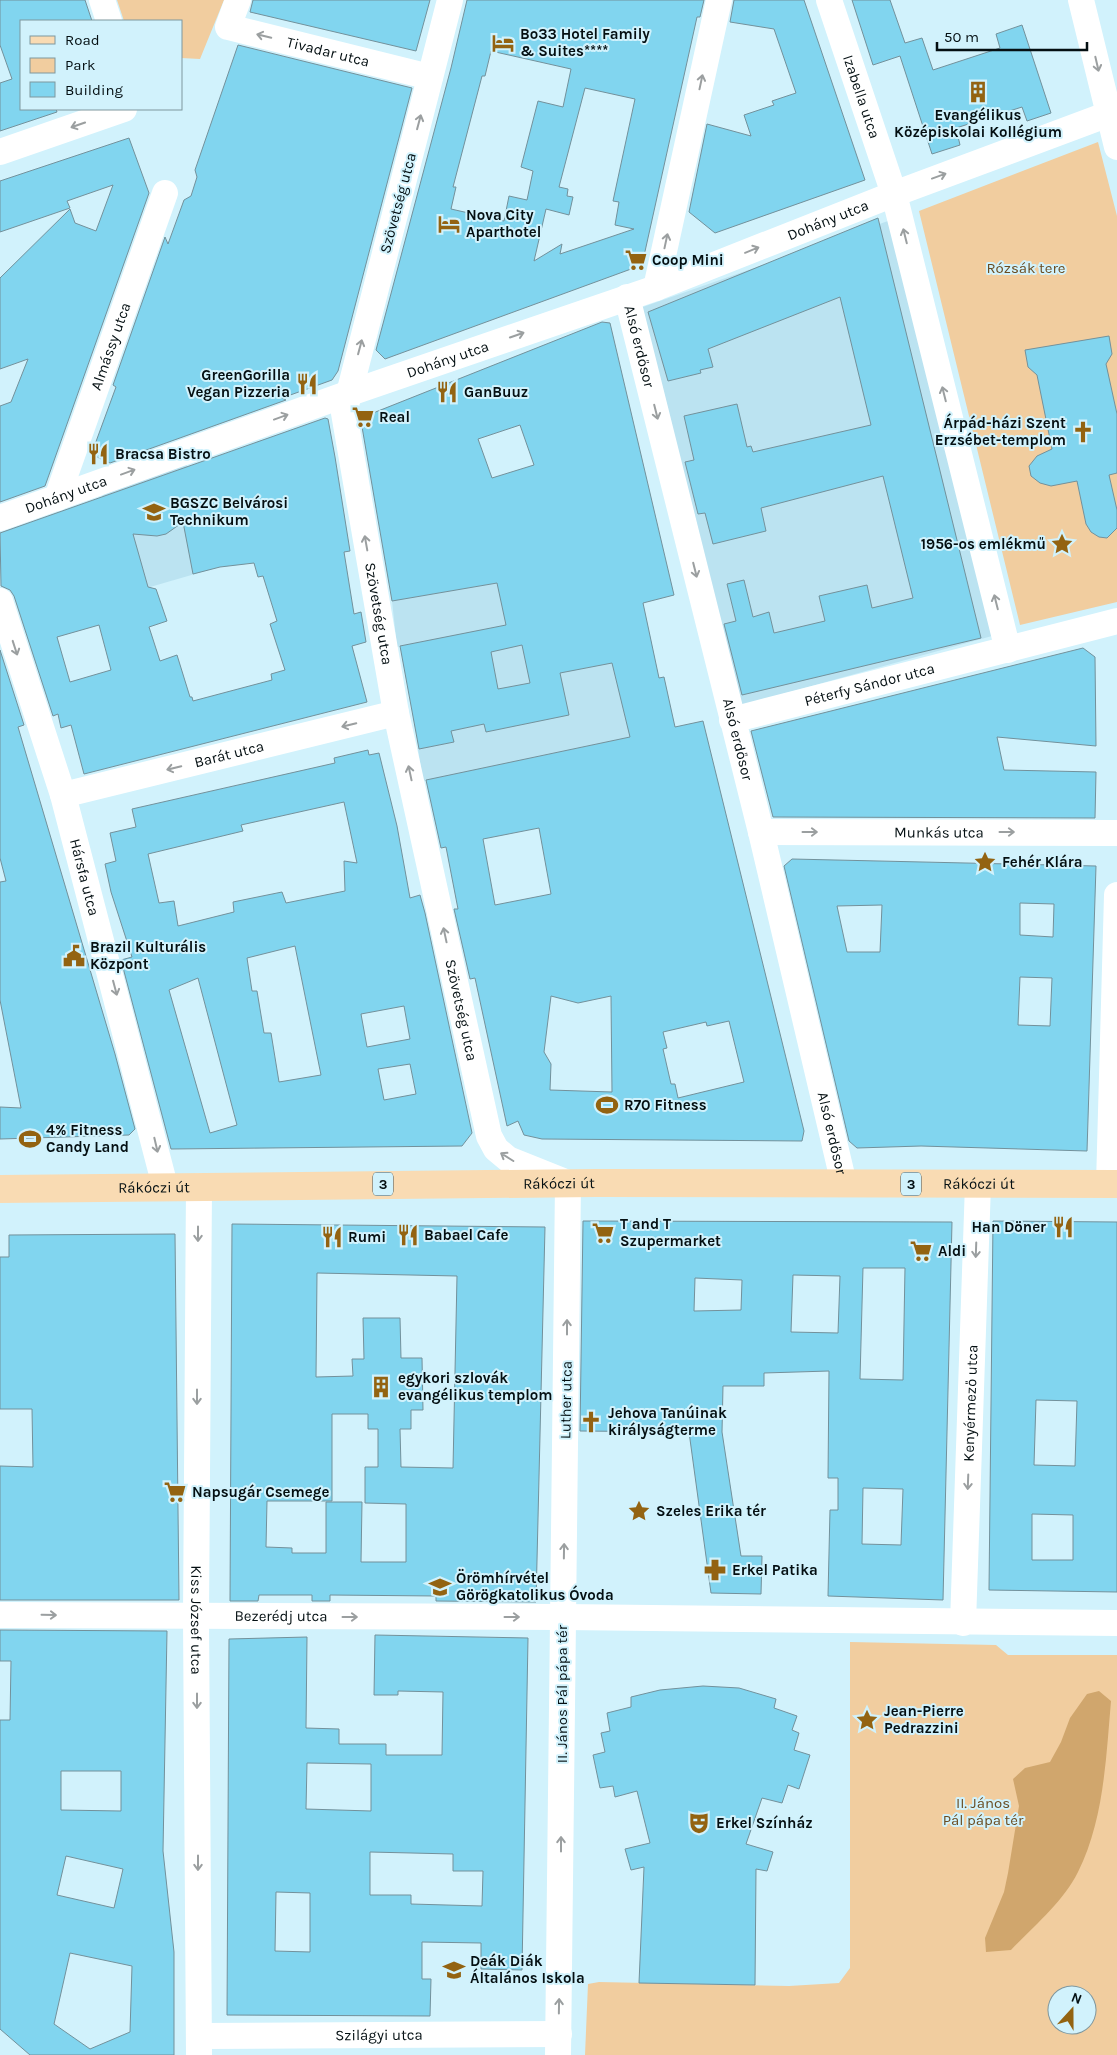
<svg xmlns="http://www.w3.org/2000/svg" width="1117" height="2055" font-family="Karla,sans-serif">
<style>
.built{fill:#bbe3f1}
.green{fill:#f1cd9f;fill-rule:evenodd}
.forest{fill:#d0a66d}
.building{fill:#81d5ef;stroke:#73919b;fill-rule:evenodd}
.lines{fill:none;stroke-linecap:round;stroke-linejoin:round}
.minor{stroke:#fff;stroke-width:26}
.major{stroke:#f9dbb3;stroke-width:28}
.oneway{stroke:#9b9fa0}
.labels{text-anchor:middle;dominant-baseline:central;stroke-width:4;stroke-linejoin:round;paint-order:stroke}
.shield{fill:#d1f2fc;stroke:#425358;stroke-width:1}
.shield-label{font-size:14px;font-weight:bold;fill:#040f12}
.poi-label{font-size:15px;font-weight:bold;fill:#040f12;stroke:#d1f2fc;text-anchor:start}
.street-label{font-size:15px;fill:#040f12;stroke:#d1f2fc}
.park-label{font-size:15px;fill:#6a4c21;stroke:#d1f2fc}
</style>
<rect width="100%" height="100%" fill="#d1f2fc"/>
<path class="built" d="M888,221L992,636L739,706L640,308Z
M186,463L219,567L126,594L102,493Z
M497,583L643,603L659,678L664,677L669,700H665L673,728L423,781L418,749L453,742L451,731L484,724L454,636L397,647L392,601Z"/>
<path class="green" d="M117,0H224L200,59L181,58V21H124Z
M1098,142L1117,216V602L1020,625L919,211Z
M850,1642L996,1645L1008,1655H1117V2055H585L588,1984L599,1982L789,1986L839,1983L850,1968ZM1057,1995H1087V2025H1057Z"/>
<path class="forest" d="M1099,1691L1111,1701C1106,1758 1104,1820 1078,1872C1063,1902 1034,1926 1011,1950L986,1952L985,1938L1004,1892L1008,1873L1019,1806L1013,1779L1025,1768L1050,1762L1061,1742L1070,1718L1087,1694Z"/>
<path class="building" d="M0,0H85L92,21H21V109H56L57,112L0,131V83L12,79L0,45Z
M253,0H430L416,51L250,12Z
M467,0H704L700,17H697L642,265L385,359L376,350L451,68ZM491,51L571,69L563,107L538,101L521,167L533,171L527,200L509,196L504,221L451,209L456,187H453L482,76H485ZM585,88L635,99L613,201L619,202L615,225L634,229L560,254L562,244L534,261L546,209L569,215L573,197L567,196L568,189L559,187Z
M734,0H804L865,180L715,233L689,212L707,124L751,136L744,115L774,105L772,101L796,93L774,29L730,22Z
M852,0H890L905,43L922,38L933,70L1000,48L996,34L1022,25L1051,113L1027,121L1022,107L956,128L960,145L932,154L900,56L873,65Z
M238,45L412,88L338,371L332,380L282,398L286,400L110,463L97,457L94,447L116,387L113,385L165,237L168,244L184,200L191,196L197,177L195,170Z
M129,138L149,193L45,486L0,502V406L11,402L28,359L0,369V278L70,209L75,223L96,231L113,185L67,201L70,208L0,232V181Z
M878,218L981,638L742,695L724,624L736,621L727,584L744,580L753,617L769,612L774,633L825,621L819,596L867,585L872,608L913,598L883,476L761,508L766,531L713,544L705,513L698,514L685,462L694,460L684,416L737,404L747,447L751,446L753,452L871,425L840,297L708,349L713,367L700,370L701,373L668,381L648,312Z
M602,322L610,323L674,595L643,603L659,678L664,677L675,727L703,721L804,1131L802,1141L542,1139L524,1135L518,1121L507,1126L475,978L470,979L454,909H458L446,847L441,848L426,780L630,737L612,663L560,673L569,715L486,732L484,724L451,731L454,742L419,749L400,646L506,625L497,583L392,601L361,421L363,417ZM520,425L534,465L492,478L478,439ZM522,645L530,683L498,689L491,652ZM539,828L551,894L495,905L483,839ZM551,996L578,1003L611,996L612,1092L550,1090L551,1064L544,1052ZM729,1021L744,1082L678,1098L675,1084H671L663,1049L667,1048L663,1032L706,1022L707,1026Z
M1109,336L1112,354L1106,364L1117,414V473L1109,475L1117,510V528L1107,538L1099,537L1091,532L1086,524L1077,481L1051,486L1040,483L1031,476L1029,466L1037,456L1052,449L1037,375L1028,367L1025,350Z
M325,418L328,419L335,457L350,551L344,552L354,614L361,612L366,642L352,646L367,702L84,774L71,725L61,728L58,714L53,716L14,596L10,590L1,586L0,533ZM183,522L193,574L220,567L254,563L258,577L263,576L277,621L270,624L285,670L271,674L272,680L193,701L192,697H190L177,655L160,661L149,627L167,621L156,589L148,587L133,534L157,536L166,534ZM99,625L111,670L70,682L57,637Z
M1083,648L1095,657L1096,746L997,737L1004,770L1096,772L1095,818L773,817L751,731Z
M0,650L24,725L18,727L115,1054L135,1129L129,1135L0,1139V1107L21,1108L0,1000V882L6,881L0,858Z
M368,750L369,755L379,753L397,826L410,898L420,895L425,913L472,1133L462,1146L171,1149L121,960L132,957L111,892L105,864L116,861L110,833L136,827L132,809L335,763L334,758ZM344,802L357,863L344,861L345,891L286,903L282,892L233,902L234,912L178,926L174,901L159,903L148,854L243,831L241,825ZM295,946L321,1075L279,1082L271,1033H264L257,991H252L247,958ZM198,978L237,1125L210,1133L169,990ZM404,1006L410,1039L367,1047L361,1014ZM410,1064L416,1094L384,1100L378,1069Z
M792,859L1096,866L1087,1151L921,1146L857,1148L849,1141L784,866ZM1020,903L1054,904L1053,937L1020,935ZM882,905L880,952H847L837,906ZM1020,977L1052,978L1050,1026L1018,1025Z
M583,1221L952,1222L943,1600L828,1596L830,1510H838V1478H828L829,1371L764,1373V1386H723L722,1432L741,1556H762L761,1594L711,1593L689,1432L580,1431ZM863,1268H905L903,1380L860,1379ZM793,1275L840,1276L838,1333L791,1332ZM695,1278L742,1280L741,1310L694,1311ZM863,1488L903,1489L901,1545L862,1544Z
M993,1221L1117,1222V1592L989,1590ZM1036,1400L1077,1401L1075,1466L1034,1465ZM1032,1514L1073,1515V1560H1032Z
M232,1224L545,1227L536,1602L436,1601V1596L330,1595V1601H312V1595H259L258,1601H230ZM317,1273L457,1276L453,1468L401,1467L400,1429H411V1410H423L422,1358H401L400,1318H363L364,1359H352L353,1376L316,1377ZM332,1414H368V1429H378V1467H365V1503L406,1504V1562H361L362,1502H326V1553H292V1548L266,1547L267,1501H332Z
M175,1234L179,1600H0V1466L33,1467L32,1409H0V1257H9V1235Z
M0,1630L167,1631L163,1851L174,1952V2055H30L0,2029V1720H10L11,1661H0ZM61,1771H121V1811L61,1810ZM66,1856L123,1869L114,1908L57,1895ZM70,1953L132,1966L130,2032L90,2049L54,2024Z
M375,1635L528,1638L522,1970L481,1969V1943L422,1942V1979H431L430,2016L227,2015L229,1639L307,1637L306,1728L339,1729V1744H386V1755H442L443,1692L398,1691V1695H374ZM307,1763L371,1764V1811L306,1809ZM370,1852L453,1854V1871H483L482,1906L411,1904V1895H370ZM276,1892L310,1893V1952L275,1951Z
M703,1686L739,1688L776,1699L774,1708L797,1716L792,1730L799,1733L794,1750L810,1755L799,1789L788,1785L782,1803L762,1798L746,1844L773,1852L767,1871L756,1869L755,1985L639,1983L644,1867L631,1870L625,1849L650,1843L637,1791L615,1797L613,1786L600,1788L593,1755L605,1752L601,1733L610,1731L607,1713L631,1707V1697L660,1690Z"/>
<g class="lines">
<g class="minor">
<path d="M102,0L109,21"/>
<path id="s1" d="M238,0L228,27L430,77"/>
<path id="s2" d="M450,0L344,413L396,713L489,1136L496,1149L508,1159L568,1183L558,2055"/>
<path id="s3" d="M829,0L894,194L1008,650"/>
<path d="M1081,0L1117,147"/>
<path d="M0,152L124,109"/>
<path d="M656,288L719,0"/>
<path id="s4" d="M627,297L761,832L844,1184"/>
<path id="s5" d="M57,498L165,193"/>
<path id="s6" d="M0,518L347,394L656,288L894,194L1117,111"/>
<path id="s7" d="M0,601L63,795L165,1186"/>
<path id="s8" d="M732,720L1117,621"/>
<path id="s9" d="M63,795L396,713"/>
<path id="s10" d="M761,832L1117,833"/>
<path d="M1109,1184L1117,895"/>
<path id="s11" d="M199,1186L196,1617L199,2055"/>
<path id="s12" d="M0,1615L562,1617L1117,1623"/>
<path id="s13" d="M963,1623L978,1184"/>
<path id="s14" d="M200,2036L559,2034"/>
</g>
<path class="major" id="s15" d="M0,1189L596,1183L1117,1184"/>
</g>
<defs><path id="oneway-shaft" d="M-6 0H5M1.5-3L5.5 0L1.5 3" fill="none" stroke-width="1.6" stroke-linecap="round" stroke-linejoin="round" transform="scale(1.25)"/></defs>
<g class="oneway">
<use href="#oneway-shaft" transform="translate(264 36) rotate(-166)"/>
<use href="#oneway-shaft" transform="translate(1097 64) rotate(77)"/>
<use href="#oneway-shaft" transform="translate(701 82) rotate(-78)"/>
<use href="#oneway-shaft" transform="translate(419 122) rotate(-75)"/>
<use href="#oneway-shaft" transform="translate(78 125) rotate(161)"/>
<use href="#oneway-shaft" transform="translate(939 176) rotate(-20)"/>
<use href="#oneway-shaft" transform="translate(905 236) rotate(-104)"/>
<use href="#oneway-shaft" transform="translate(666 241) rotate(-78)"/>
<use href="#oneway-shaft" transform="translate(752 250) rotate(-22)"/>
<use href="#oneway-shaft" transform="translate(517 335) rotate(-19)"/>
<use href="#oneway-shaft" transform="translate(360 347) rotate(-75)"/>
<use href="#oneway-shaft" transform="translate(944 394) rotate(-104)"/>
<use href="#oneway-shaft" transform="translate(656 412) rotate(76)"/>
<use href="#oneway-shaft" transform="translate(281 417) rotate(-20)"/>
<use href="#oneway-shaft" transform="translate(128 472) rotate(-20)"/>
<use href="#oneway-shaft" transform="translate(366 543) rotate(-100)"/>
<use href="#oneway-shaft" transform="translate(695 570) rotate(76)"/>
<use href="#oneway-shaft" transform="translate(996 602) rotate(-104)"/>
<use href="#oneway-shaft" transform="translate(15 648) rotate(72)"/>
<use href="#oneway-shaft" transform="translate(349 725) rotate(166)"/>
<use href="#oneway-shaft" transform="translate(174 768) rotate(166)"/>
<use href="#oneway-shaft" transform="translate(410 773) rotate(-102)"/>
<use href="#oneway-shaft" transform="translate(810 832)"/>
<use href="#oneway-shaft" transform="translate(1007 832)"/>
<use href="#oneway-shaft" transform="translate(445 935) rotate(-102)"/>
<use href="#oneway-shaft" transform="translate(115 988) rotate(75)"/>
<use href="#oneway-shaft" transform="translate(156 1145) rotate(77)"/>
<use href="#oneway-shaft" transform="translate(507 1157) rotate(-148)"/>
<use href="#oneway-shaft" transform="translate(198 1234) rotate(90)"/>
<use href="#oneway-shaft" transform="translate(976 1250) rotate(92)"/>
<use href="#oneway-shaft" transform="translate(567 1327) rotate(-90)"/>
<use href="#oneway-shaft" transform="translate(197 1397) rotate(90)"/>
<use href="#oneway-shaft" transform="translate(968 1482) rotate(92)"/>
<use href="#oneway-shaft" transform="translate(564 1551) rotate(-89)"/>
<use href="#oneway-shaft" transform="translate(49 1615) rotate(1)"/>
<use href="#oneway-shaft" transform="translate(350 1617)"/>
<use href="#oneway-shaft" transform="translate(512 1617)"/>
<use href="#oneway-shaft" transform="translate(197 1701) rotate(90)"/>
<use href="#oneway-shaft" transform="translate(561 1844) rotate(-90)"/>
<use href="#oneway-shaft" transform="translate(198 1863) rotate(90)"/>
<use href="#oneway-shaft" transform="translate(559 2006) rotate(-89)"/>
</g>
<defs>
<g id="hotel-bare" transform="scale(1.725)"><path d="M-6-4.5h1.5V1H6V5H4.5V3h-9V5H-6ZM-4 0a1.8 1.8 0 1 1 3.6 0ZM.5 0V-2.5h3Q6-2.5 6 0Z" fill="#936311" stroke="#d1f2fc" stroke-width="2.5" paint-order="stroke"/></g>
<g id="building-bare" transform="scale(1.725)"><path d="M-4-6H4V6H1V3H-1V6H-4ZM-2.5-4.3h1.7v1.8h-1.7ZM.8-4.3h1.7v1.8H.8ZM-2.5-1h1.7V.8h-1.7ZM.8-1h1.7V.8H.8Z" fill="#936311" stroke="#d1f2fc" stroke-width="2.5" paint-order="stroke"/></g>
<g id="supermarket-bare" transform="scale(1.725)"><path d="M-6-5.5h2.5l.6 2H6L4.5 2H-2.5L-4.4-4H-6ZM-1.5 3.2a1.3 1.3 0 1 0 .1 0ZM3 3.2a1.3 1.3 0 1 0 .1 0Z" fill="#936311" stroke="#d1f2fc" stroke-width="2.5" paint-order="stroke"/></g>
<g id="restaurant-bare" transform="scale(1.725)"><path d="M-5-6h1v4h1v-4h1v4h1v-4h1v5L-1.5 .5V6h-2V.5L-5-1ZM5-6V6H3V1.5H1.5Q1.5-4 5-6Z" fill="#936311" stroke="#d1f2fc" stroke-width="2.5" paint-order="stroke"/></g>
<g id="church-bare" transform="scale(1.725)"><path d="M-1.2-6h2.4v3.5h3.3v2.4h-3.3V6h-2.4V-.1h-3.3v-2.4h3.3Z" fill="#936311" stroke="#d1f2fc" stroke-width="2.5" paint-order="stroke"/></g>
<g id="school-bare" transform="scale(1.725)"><path d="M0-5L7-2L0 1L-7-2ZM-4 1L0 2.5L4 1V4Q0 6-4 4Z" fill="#936311" stroke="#d1f2fc" stroke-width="2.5" paint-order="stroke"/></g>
<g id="sight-bare" transform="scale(1.725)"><path d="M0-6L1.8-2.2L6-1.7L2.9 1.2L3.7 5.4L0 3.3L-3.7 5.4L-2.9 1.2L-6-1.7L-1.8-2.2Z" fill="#936311" stroke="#d1f2fc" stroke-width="2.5" paint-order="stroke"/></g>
<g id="civic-bare" transform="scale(1.725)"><path d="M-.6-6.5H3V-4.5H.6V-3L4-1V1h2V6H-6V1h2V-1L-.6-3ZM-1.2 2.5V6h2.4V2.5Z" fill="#936311" stroke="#d1f2fc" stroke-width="2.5" paint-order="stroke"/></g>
<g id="stadium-bare" transform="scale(1.725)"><path d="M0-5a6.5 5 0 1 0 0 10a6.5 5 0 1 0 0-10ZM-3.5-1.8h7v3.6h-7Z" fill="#936311" stroke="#d1f2fc" stroke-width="2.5" paint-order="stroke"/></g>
<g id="pharmacy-bare" transform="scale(1.725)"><path d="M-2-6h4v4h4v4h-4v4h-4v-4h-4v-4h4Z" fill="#936311" stroke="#d1f2fc" stroke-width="2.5" paint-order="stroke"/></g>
<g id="theatre-bare" transform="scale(1.725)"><path d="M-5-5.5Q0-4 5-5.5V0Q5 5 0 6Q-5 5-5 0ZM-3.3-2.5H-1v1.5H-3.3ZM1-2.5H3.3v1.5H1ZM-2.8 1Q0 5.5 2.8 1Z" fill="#936311" stroke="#d1f2fc" stroke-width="2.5" paint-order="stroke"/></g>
</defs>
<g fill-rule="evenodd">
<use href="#hotel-bare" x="503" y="43"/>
<use href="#building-bare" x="978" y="92"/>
<use href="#hotel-bare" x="449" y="224"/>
<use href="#supermarket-bare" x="636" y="260"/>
<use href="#restaurant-bare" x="307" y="384"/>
<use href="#restaurant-bare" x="447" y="392"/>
<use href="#supermarket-bare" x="363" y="417"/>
<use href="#church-bare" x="1083" y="432"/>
<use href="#restaurant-bare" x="98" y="454"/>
<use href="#school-bare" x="154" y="512"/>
<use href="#sight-bare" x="1062" y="544"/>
<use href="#sight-bare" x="985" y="862"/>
<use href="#civic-bare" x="74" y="956"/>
<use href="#stadium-bare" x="607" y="1105"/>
<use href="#stadium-bare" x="30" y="1139"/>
<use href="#restaurant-bare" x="1063" y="1227"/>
<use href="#supermarket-bare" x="603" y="1233"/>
<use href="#restaurant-bare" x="408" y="1235"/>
<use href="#restaurant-bare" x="332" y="1237"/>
<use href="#supermarket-bare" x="921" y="1251"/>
<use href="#building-bare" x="381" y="1387"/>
<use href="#church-bare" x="591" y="1422"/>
<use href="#supermarket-bare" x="175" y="1492"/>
<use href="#sight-bare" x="639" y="1511"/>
<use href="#pharmacy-bare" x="715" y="1570"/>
<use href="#school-bare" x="440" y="1587"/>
<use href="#sight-bare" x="867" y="1720"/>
<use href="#theatre-bare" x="699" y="1823"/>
<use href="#school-bare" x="454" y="1970"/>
</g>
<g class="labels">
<g class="shield">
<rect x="373" y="1172.5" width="20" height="23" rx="4"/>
<rect x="901" y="1172.5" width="20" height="23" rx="4"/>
</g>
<g class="shield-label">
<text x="383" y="1184">3</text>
<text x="911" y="1184">3</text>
</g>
<g class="poi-label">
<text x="520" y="34">Bo33 Hotel Family<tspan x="520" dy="17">&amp; Suites****</tspan></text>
<text x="978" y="115" text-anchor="middle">Evangélikus<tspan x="978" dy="17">Középiskolai Kollégium</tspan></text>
<text x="466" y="215">Nova City<tspan x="466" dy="17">Aparthotel</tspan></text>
<text x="652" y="260">Coop Mini</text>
<text x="290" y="375" text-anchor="end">GreenGorilla<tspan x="290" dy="17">Vegan Pizzeria</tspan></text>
<text x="464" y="392">GanBuuz</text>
<text x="379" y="417">Real</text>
<text x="1066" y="423" text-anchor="end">Árpád-házi Szent<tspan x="1066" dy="17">Erzsébet-templom</tspan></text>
<text x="115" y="454">Bracsa Bistro</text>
<text x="170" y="503">BGSZC Belvárosi<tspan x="170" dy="17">Technikum</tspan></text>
<text x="1046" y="544" text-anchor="end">1956-os emlékmű</text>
<text x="1002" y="862">Fehér Klára</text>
<text x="90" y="947">Brazil Kulturális<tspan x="90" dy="17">Központ</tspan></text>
<text x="624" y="1105">R70 Fitness</text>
<text x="46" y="1130">4% Fitness<tspan x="46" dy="17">Candy Land</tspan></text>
<text x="620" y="1224">T and T<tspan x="620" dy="17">Szupermarket</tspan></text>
<text x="1046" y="1227" text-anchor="end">Han Döner</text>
<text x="424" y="1235">Babael Cafe</text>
<text x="348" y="1237">Rumi</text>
<text x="938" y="1251">Aldi</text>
<text x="398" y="1378">egykori szlovák<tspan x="398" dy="17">evangélikus templom</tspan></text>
<text x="608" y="1413">Jehova Tanúinak<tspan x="608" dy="17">királyságterme</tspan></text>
<text x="192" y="1492">Napsugár Csemege</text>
<text x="656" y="1511">Szeles Erika tér</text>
<text x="732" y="1570">Erkel Patika</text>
<text x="456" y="1578">Örömhírvétel<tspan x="456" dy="17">Görögkatolikus Óvoda</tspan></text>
<text x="884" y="1711">Jean-Pierre<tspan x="884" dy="17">Pedrazzini</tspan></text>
<text x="716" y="1823">Erkel Színház</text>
<text x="470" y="1961">Deák Diák<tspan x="470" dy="17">Általános Iskola</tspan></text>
</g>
<g class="street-label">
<text stroke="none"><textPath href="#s1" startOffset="132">Tivadar utca</textPath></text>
<text stroke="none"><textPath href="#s3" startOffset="102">Izabella utca</textPath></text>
<text transform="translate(398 203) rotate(-75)">Szövetség utca</text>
<text stroke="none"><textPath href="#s6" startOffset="880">Dohány utca</textPath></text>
<text stroke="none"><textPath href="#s5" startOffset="161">Almássy utca</textPath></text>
<text stroke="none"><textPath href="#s4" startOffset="51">Alsó erdősor</textPath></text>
<text stroke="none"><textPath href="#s6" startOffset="475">Dohány utca</textPath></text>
<text stroke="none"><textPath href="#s6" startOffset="70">Dohány utca</textPath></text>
<text stroke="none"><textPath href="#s2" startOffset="630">Szövetség utca</textPath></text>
<text stroke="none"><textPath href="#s8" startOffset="142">Péterfy Sándor utca</textPath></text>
<text stroke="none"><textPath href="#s4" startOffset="456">Alsó erdősor</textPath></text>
<text stroke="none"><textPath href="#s9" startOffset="171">Barát utca</textPath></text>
<text stroke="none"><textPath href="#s10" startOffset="178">Munkás utca</textPath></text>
<text stroke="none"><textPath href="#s7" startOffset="289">Hársfa utca</textPath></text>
<text stroke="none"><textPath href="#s2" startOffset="1035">Szövetség utca</textPath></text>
<text stroke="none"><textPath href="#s4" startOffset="861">Alsó erdősor</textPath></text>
<text stroke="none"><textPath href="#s15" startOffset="559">Rákóczi út</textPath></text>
<text stroke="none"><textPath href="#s15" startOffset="979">Rákóczi út</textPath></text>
<text stroke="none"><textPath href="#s15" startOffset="154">Rákóczi út</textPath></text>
<text transform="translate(566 1400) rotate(-89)">Luther utca</text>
<text stroke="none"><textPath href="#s13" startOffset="220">Kenyérmező utca</textPath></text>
<text stroke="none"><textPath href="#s12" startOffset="281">Bezerédj utca</textPath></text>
<text stroke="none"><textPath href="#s11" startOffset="434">Kiss József utca</textPath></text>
<text transform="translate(562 1694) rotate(-90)">II. János Pál pápa tér</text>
<text stroke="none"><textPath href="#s14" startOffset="179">Szilágyi utca</textPath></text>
</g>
<g class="park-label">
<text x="1026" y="268">Rózsák tere</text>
<text x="983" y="1803">II. János<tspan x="983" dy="17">Pál pápa tér</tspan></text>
</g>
</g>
<rect x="20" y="20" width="162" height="90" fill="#d1f2fc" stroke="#7f979e"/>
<rect x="30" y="36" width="25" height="8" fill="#f9dbb3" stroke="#7f979e"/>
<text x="65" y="45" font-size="15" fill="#040f12">Road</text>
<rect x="30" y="58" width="25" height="15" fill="#f1cd9f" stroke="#7f979e"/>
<text x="65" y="70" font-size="15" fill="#040f12">Park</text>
<rect x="30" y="82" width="25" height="15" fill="#81d5ef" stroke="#7f979e"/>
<text x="65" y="95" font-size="15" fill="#040f12">Building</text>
<g transform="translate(1072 2010) rotate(21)"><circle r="24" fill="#d1f2fc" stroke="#7f979e"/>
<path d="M0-4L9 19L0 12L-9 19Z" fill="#936311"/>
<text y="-8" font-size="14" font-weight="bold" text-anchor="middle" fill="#040f12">N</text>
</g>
<path d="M937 42v8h150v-8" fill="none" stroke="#040f12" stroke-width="2.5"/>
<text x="944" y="42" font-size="15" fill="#040f12" stroke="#d1f2fc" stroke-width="4" paint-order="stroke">50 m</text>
</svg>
